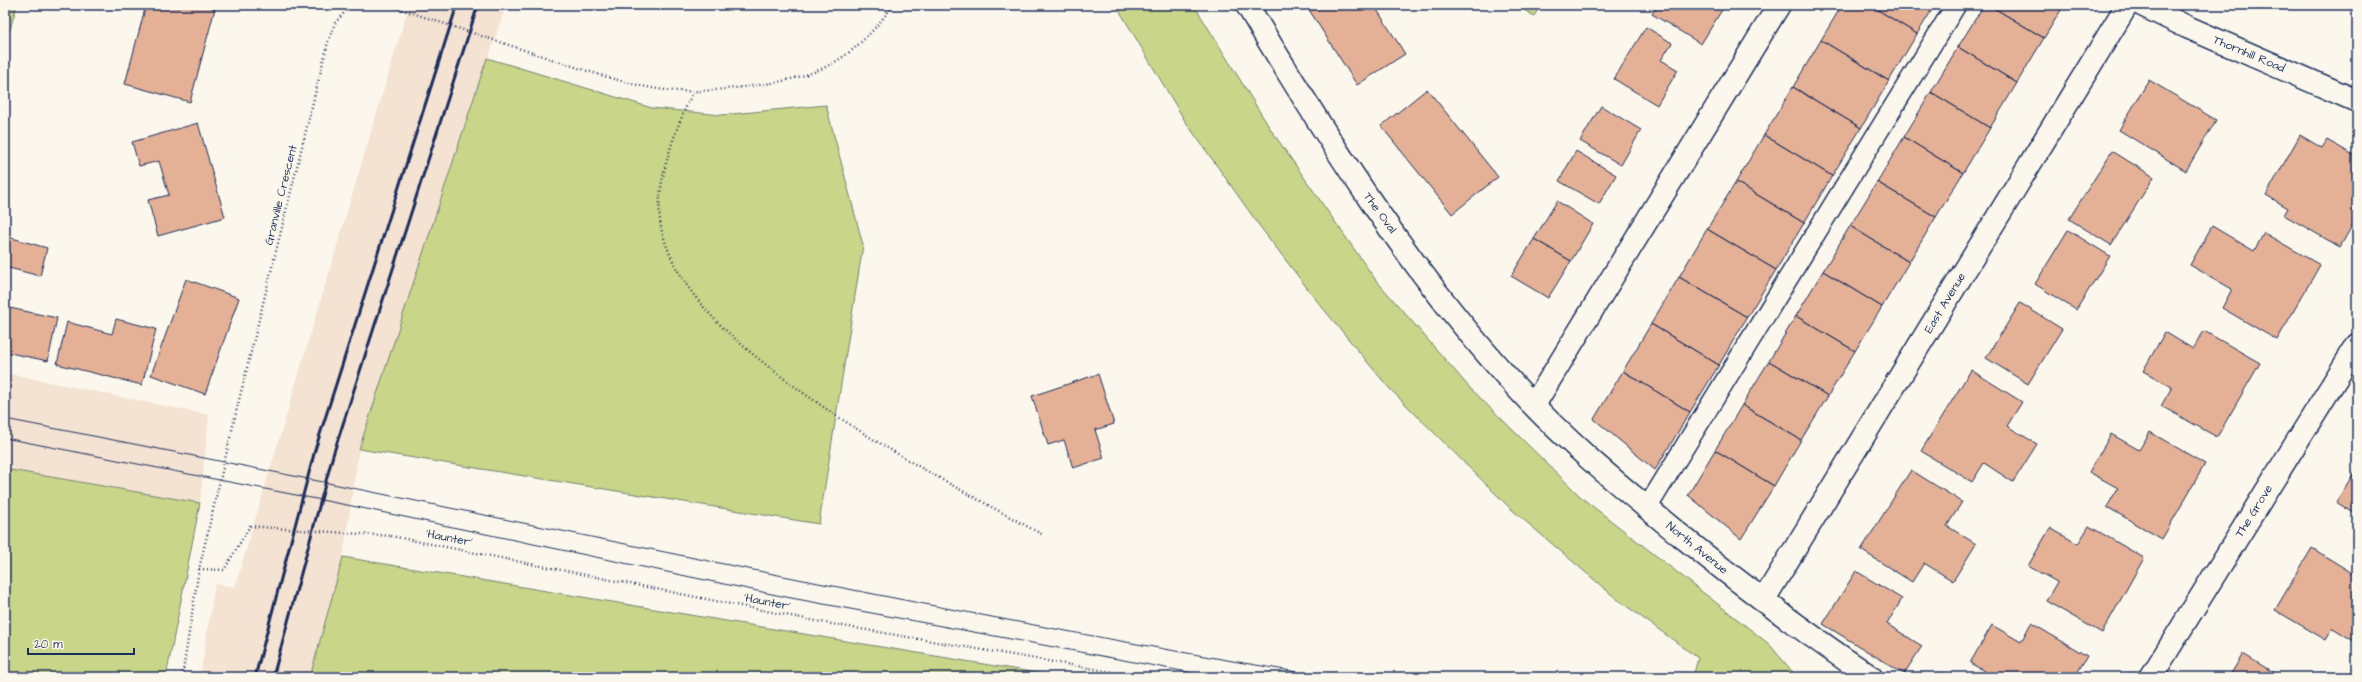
<svg xmlns="http://www.w3.org/2000/svg" width="2362" height="682" font-family="'Architects Daughter',sans-serif">
<style>
.built{fill:#f4e2d2}
.green{fill:#c9d588;stroke:#728273}
.building{fill:#e4b096;stroke:#1b2f5e}
.lines{fill:none;stroke-linecap:round;stroke-linejoin:round}
.lane-casing{stroke:#1b2f5e;stroke-width:22}
.street-casing{stroke:#1b2f5e;stroke-width:25}
.path{stroke:#1b2f5e;stroke-width:2.5;stroke-dasharray:1 3;stroke-linecap:butt}
.lane{stroke:#fbf7ec;stroke-width:19}
.street{stroke:#fbf7ec;stroke-width:22}
.tram{stroke:#1b2f5e;stroke-width:1}
.rail{stroke:#1b2f5e;stroke-width:3}
.path-bridge{stroke:#1b2f5e;stroke-width:2.5;stroke-dasharray:1 3;stroke-linecap:butt}
.labels{text-anchor:middle;dominant-baseline:central;stroke-width:3;stroke-linejoin:round;paint-order:stroke}
.street-label{font-size:12px;fill:#1b2f5e;stroke:#fbf7ec}
</style>
<rect width="100%" height="100%" fill="#fbf7ec"/>
<filter id="ink" filterUnits="userSpaceOnUse"><feTurbulence type="fractalNoise" baseFrequency=".025" numOctaves="2"/><feDisplacementMap in="SourceGraphic" scale="8" xChannelSelector="R" yChannelSelector="G"/><feConvolveMatrix kernelMatrix="1 2 1 2 8 2 1 2 1" color-interpolation-filters="sRGB"/></filter>
<g filter="url(#ink)">
<path class="built" d="M409,5H506L359,449L343,557L310,677H200L215,584L235,587Z
M5,373L209,415L200,503L5,469Z"/>
<path class="green" d="M5,5H17L5,47Z
M1116,5H1194L1271,130L1375,279L1469,387L1582,498L1769,644L1797,677H1693L1698,658L1618,600L1510,508L1388,387L1317,301L1261,228L1185,121Z
M1516,5H1541L1534,16Z
M487,58L652,108L721,115L826,105L863,245L819,524L359,449Z
M5,469L200,503L166,677H5Z
M343,557L1061,677H310Z"/>
<path class="building" d="M146,5H216L190,102L125,84Z
M723,5H735L731,11Z
M1306,5H1374L1405,54L1357,85Z
M1658,5H1725L1701,44L1652,14Z
M1842,5H1870L1917,34L1889,81L1821,40Z
M1870,5H1935L1917,34Z
M1984,5H1989L2044,38L2017,83L1958,47Z
M1989,5H2064L2044,38Z
M1646,27L1672,43L1661,60L1678,70L1657,105L1614,79Z
M1821,40L1889,81L1861,128L1793,87Z
M1958,47L2017,83L1990,128L1931,92Z
M2149,80L2216,120L2186,171L2119,130Z
M1793,87L1861,128L1832,176L1764,135Z
M1427,89L1498,177L1452,214L1381,126Z
M1931,92L1990,128L1963,173L1904,137Z
M1601,106L1641,130L1621,165L1580,141Z
M198,123L225,217L158,236L148,200L169,195L159,161L139,166L132,142Z
M1764,135L1832,176L1804,223L1736,182Z
M2300,135L2322,148L2327,140L2357,157V217L2340,247L2284,215L2288,208L2266,195Z
M1904,137L1963,173L1936,217L1877,182Z
M1576,151L1616,175L1599,204L1559,181Z
M2112,151L2154,177L2111,245L2069,219Z
M1736,182L1804,223L1776,270L1707,229Z
M1877,182L1936,217L1909,262L1850,226Z
M1557,201L1593,224L1571,261L1534,239Z
M1850,226L1909,262L1882,307L1823,271Z
M2212,226L2254,251L2264,233L2320,265L2277,340L2222,308L2232,289L2190,265Z
M1707,229L1776,270L1747,317L1679,277Z
M2068,230L2110,256L2076,310L2035,284Z
M5,236L47,248L40,276L5,267Z
M1534,239L1571,261L1548,298L1511,276Z
M1823,271L1882,307L1855,351L1796,316Z
M1679,277L1747,317L1719,365L1651,324Z
M186,279L239,298L205,394L151,375Z
M2020,303L2062,329L2028,384L1986,358Z
M5,307L57,318L48,361L5,352Z
M1796,316L1855,351L1828,396L1769,361Z
M116,319L156,329L142,385L57,364L67,322L112,334Z
M1651,324L1719,365L1690,412L1623,371Z
M2204,331L2260,363L2217,437L2161,406L2172,387L2143,371L2165,332L2193,349Z
M1769,361L1828,396L1801,440L1742,405Z
M1971,370L2022,402L2007,426L2037,444L2013,482L1984,463L1972,482L1921,451Z
M1623,371L1690,412L1655,470L1594,419Z
M1098,374L1114,424L1095,430L1104,458L1073,468L1064,440L1048,445L1032,396Z
M1742,405L1801,440L1774,486L1715,450Z
M2150,432L2205,464L2162,539L2107,507L2118,488L2089,472L2111,434L2139,450Z
M1715,450L1774,486L1741,539L1688,495Z
M2357,468V515L2336,502Z
M1911,470L1962,502L1947,526L1976,544L1953,581L1924,563L1912,582L1861,550Z
M2089,526L2144,558L2102,633L2046,601L2057,582L2028,566L2050,528L2078,544Z
M2312,548L2357,576L2355,592L2357,593V643L2333,628L2326,640L2275,610Z
M1856,571L1902,599L1887,624L1922,646L1904,674L1823,624Z
M2031,623L2087,656L2075,677H1995L1970,663L1992,625L2021,642Z
M2243,654L2281,677H2229Z"/>
<g class="lines">
<g class="lane-casing">
<path id="lane" d="M1647,508L1956,5"/>
</g>
<g class="street-casing">
<path id="street" d="M1247,5C1327,139 1412,274 1518,389C1567,443 1624,489 1680,535C1742,585 1805,633 1871,677
M2142,5L2187,27L2357,101
M1534,405L1779,5
M1763,601L2127,5
M2151,677L2357,345"/>
</g>
<path class="path" d="M386,5L394,7
M533,53C574,66 615,82 658,89C684,93 708,91 734,88C809,80 847,69 893,5
M693,92C675,129 650,194 663,235C681,296 730,337 778,374C861,438 952,485 1043,535
M391,536L826,623L1141,677
M199,569L224,570L250,526L273,528
M182,677L199,569L240,396L328,42L335,23L351,5"/>
<use href="#lane" class="lane"/>
<use href="#street" class="street"/>
<path class="tram" d="M5,419C446,503 884,604 1327,677
M5,438L357,507L786,597L1214,677"/>
<path class="rail" d="M255,677L315,450L457,5
M273,677L333,455L478,5"/>
<path class="path-bridge" d="M394,7L533,53
M273,528L391,536"/>
</g>
</g>
<g class="labels">
<g class="street-label">
<text transform="translate(2249 54) rotate(23)">Thornhill Road</text>
<text transform="translate(281 195) rotate(-76)">Granville Crescent</text>
<text transform="translate(1380 213) rotate(54)">The Oval</text>
<text transform="translate(1945 303) rotate(-59)">East Avenue</text>
<text transform="translate(2254 511) rotate(-58)">The Grove</text>
<text transform="translate(449 538) rotate(11)">'Haunter'</text>
<text transform="translate(1697 548) rotate(39)">North Avenue</text>
<text transform="translate(767 602) rotate(11)">'Haunter'</text>
</g>
</g>
<rect width="2362" height="682" fill="none" stroke="#fbf7ec" stroke-width="20"/>
<rect x="10" y="10" width="2342" height="662" fill="none" stroke="#1b2f5e" stroke-width="1.5" filter="url(#ink)"/>
<path d="M28 648v6h106v-6" fill="none" stroke="#1b2f5e" stroke-width="2"/>
<text x="34" y="648" font-size="12" fill="#1b2f5e" stroke="#fbf7ec" stroke-width="3" paint-order="stroke">20 m</text>
</svg>
